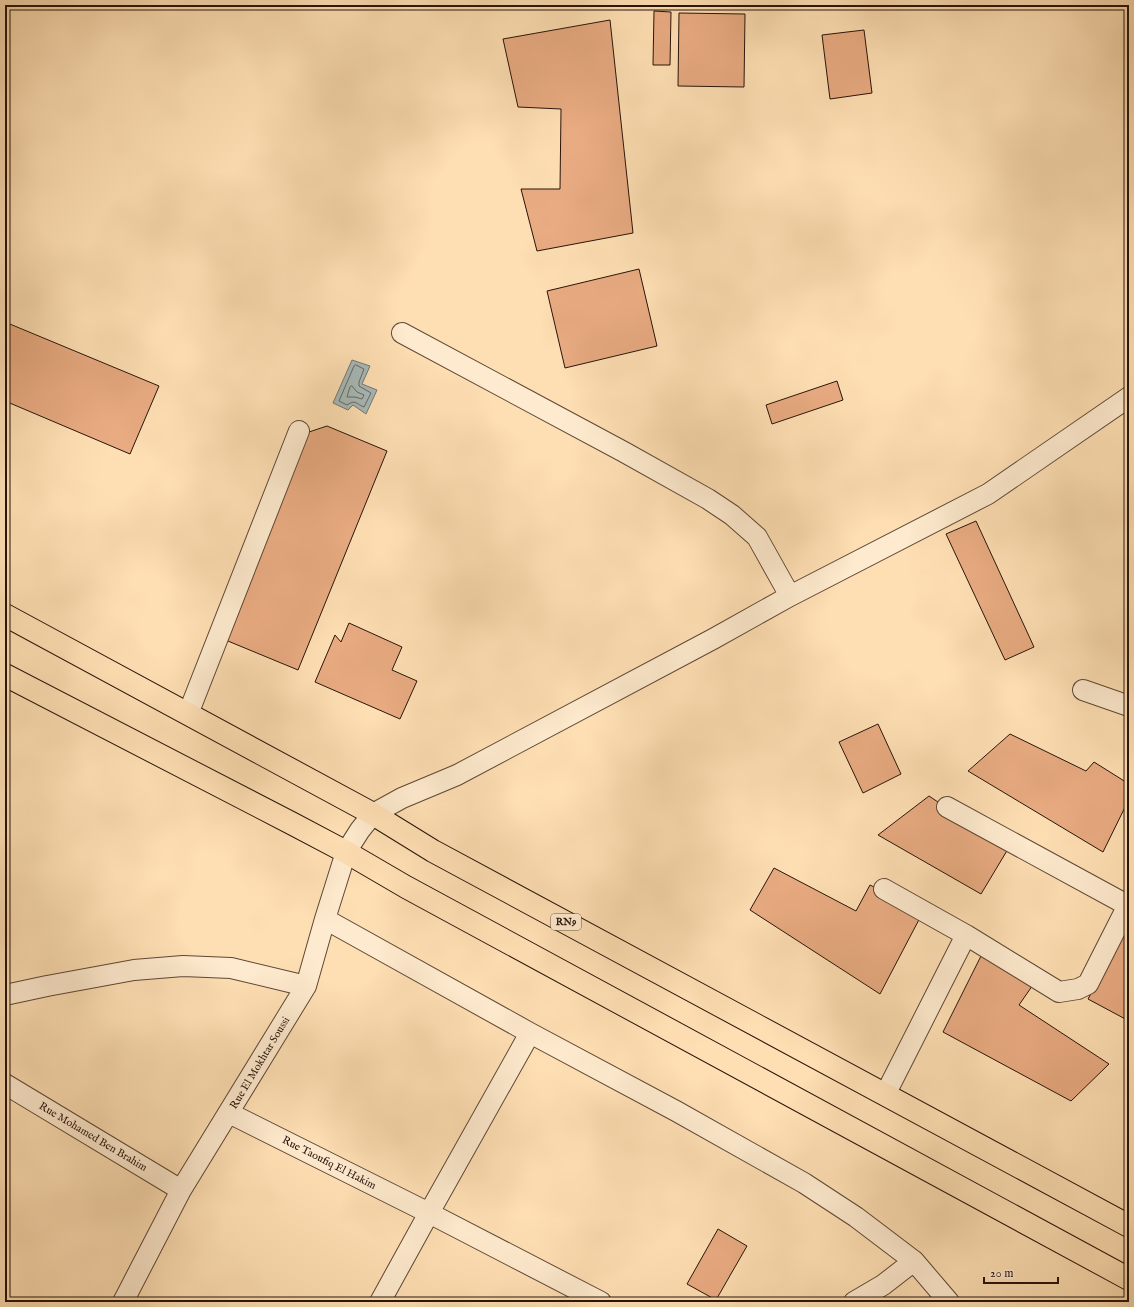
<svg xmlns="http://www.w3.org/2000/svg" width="1134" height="1307" font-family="'IM FELL English',serif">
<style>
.water{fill:#a6b9b8;stroke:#747772}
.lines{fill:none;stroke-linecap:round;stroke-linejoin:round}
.shore{stroke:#676661;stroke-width:1}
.building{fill:#e9ab82;stroke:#28140a}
.minor-casing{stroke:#5e4734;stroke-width:22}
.primary-casing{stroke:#28140a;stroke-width:24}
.minor{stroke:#feeace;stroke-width:20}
.primary{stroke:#fedfb3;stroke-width:22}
.labels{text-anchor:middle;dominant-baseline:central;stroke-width:4;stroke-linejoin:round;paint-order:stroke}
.shield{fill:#feeace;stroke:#685445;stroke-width:1}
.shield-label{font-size:10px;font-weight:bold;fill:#28140a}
.street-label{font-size:11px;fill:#28140a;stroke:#feeace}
</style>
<rect width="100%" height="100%" fill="#fedfb3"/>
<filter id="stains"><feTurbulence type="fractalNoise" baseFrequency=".005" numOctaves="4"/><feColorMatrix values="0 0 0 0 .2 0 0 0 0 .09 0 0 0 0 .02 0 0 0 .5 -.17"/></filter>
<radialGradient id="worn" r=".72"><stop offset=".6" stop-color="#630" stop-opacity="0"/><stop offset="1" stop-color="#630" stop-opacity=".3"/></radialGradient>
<path class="water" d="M352,360L370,366L362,384L377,390L366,414L353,405L348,410L333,403Z"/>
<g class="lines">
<path class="shore" d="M356,365L364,369L359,382V386L371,393L364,407C356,404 356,399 347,405L339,401L354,366Z
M352,386L357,392L364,395L362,399L355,397H347L350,387Z"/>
</g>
<path class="building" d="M654,11L671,12L670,65H653Z
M679,13L745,14L744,87L678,86Z
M610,20L633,233L537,251L521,189H560L561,109L518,107L503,39Z
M864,30L872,93L830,99L822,35Z
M639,269L657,346L565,368L547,291Z
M5,322L159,386L130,454L5,401Z
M837,381L843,400L772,424L766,405Z
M327,426L387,451L298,670L223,639L306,433Z
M976,521L1034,647L1005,660L946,534Z
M349,623L402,647L392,670L417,681L400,719L315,682L335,635L341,642Z
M878,724L901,774L863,793L839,742Z
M1010,734L1086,771L1094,762L1129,784V799L1103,852L968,771Z
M929,796L1008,849L981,894L878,835Z
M774,868L856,911L870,885L923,912L880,994L750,910Z
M1129,924V1021L1088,999Z
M985,948L1037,979L1019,1005L1109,1064L1071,1101L943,1032Z
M718,1229L747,1246L716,1300L687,1284Z"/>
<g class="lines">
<g class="minor-casing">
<path id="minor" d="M402,333L624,452L708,499L732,515L757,537L790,596
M1083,690L1129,706
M188,714L299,431
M947,807L1127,905
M884,889L966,935L1059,992L1078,989L1088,984L1129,903
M325,919L530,1033L676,1111L804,1183L856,1217L914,1261L949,1302
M5,995L47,986L134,970L183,966L231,968L306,986
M5,1084L181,1190
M885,1095L966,935
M229,1113L429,1213L601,1302
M123,1302L181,1190L306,986L325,919L346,852L360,830L373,814L402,798L457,775L713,639L790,596L988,494L1129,397
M380,1302L429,1213L530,1033
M854,1302L883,1285L914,1261"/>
</g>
<g class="primary-casing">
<path id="primary" d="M5,615L373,814L433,851L1129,1226
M5,675L293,824L346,852L406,887L1129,1279"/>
</g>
<use href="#minor" class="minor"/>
<use href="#primary" class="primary"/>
</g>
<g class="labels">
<rect class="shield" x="551" y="914" width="30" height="16" rx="3"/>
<g class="shield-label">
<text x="566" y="922">RN9</text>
</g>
<g class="street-label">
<text transform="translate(260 1063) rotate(-59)">Rue El Mokhtar Soussi</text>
<text transform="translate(93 1137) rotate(31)">Rue Mohamed Ben Brahim</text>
<text transform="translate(329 1163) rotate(27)">Rue Taoufiq El Hakim</text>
</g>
</g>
<rect width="1134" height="1307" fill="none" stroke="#fedfb3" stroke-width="20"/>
<rect x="6" y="6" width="1122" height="1295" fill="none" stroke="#28140a" stroke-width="2"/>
<rect x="10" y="10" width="1114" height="1287" fill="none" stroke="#28140a"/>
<path d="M984 1277v6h74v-6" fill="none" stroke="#28140a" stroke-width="2"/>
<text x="990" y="1277" font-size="12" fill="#28140a" stroke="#feeace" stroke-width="3" paint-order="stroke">20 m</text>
<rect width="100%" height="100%" filter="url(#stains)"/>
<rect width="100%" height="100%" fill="url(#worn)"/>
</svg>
